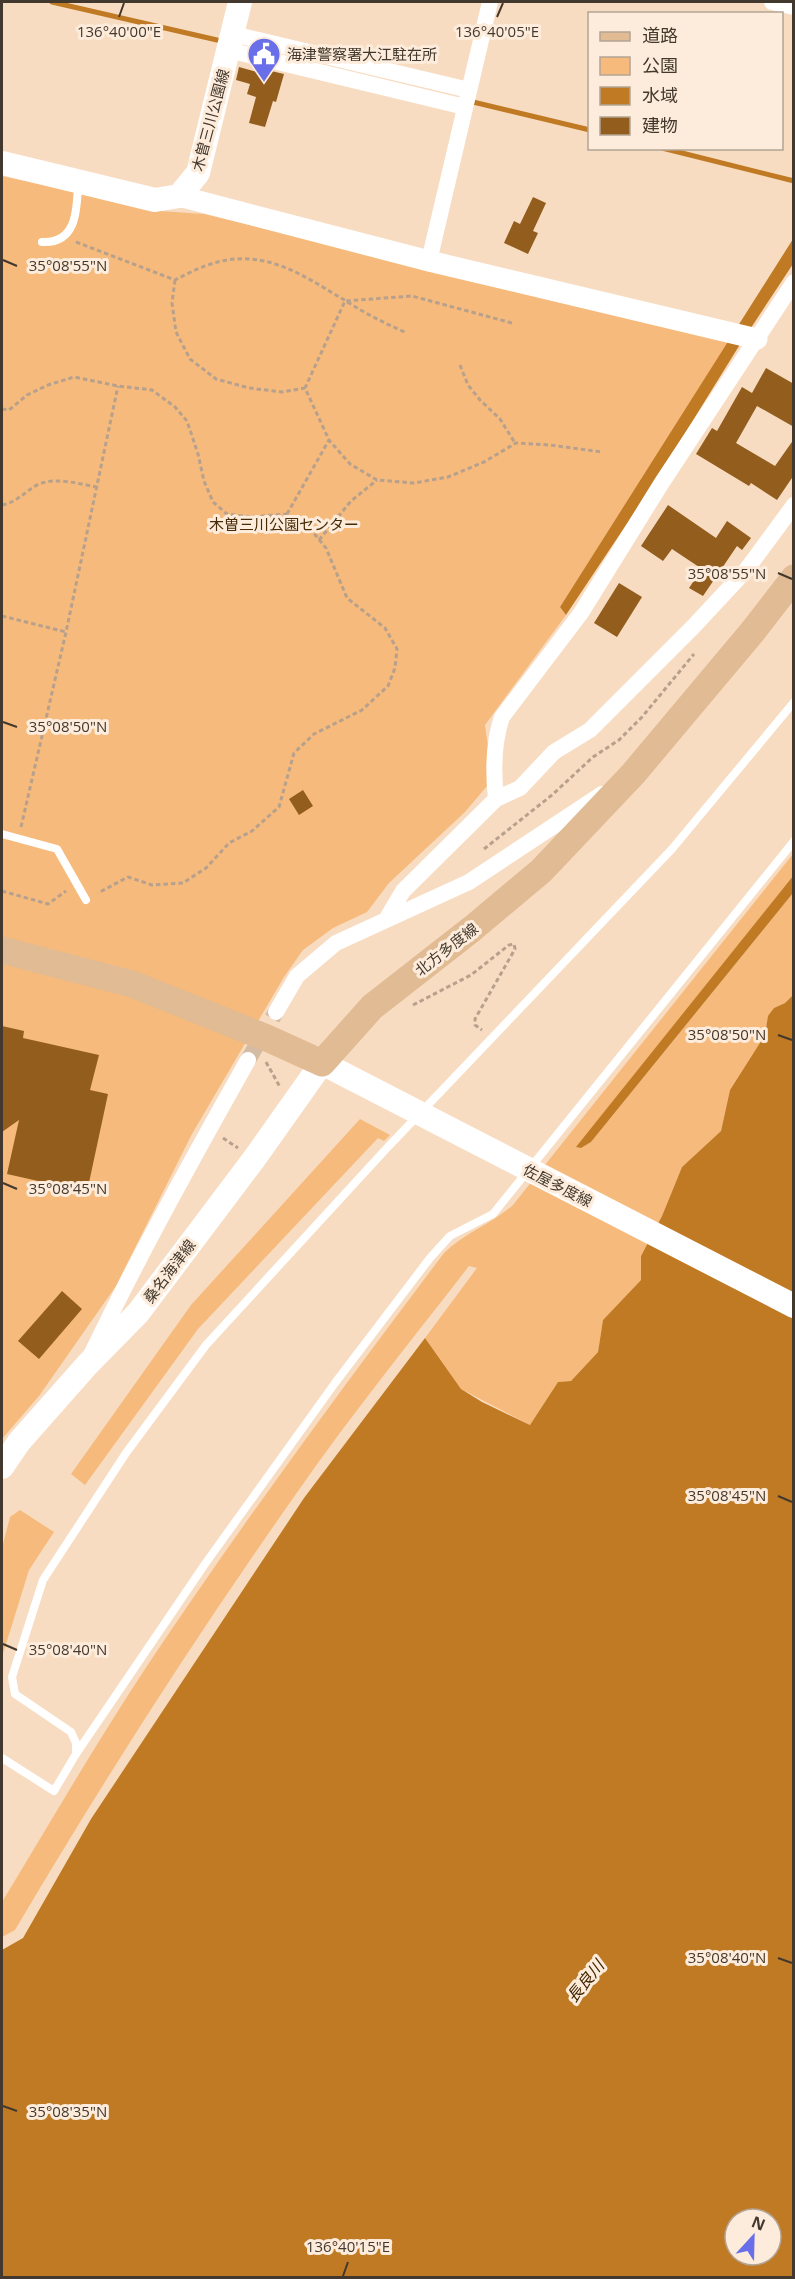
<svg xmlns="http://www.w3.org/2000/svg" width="795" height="2279" font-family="'Open Sans','Noto Sans JP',sans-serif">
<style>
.green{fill:#f6ba7c}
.water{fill:#bf7a23;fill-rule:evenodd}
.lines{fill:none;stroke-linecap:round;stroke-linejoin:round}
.stream{stroke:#bf7a23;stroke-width:5}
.building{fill:#925d1d}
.minor-tunnel{stroke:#d4bba3;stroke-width:16;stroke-dasharray:16 8;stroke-linecap:butt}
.path{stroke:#b7a18c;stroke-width:3;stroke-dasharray:4.5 3;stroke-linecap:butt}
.service{stroke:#fff;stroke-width:8}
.minor{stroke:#fff;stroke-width:16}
.tertiary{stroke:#fff;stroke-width:21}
.secondary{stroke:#fff;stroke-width:24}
.primary{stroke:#e0bb93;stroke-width:27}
.ticks{fill:none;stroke:#43382d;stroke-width:2}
.labels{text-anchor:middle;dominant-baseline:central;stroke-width:6;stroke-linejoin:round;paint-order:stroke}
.poi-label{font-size:15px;fill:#43382d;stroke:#fdecdb;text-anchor:start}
.street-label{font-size:15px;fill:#43382d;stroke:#fdecdb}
.park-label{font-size:15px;fill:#472b07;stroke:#fdecdb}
.water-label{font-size:16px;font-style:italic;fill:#402401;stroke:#fdecdb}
.ticks-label{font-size:15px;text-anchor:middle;fill:#43382d;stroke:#fdecdb;stroke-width:6;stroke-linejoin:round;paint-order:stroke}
</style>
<rect width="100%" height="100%" fill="#f8dcc1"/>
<path class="green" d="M2,176L160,211L204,214L729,341L560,607L566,615L485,725L491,768L487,786L465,812L389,883L367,912L333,928L303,950L284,977L192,1134L116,1286L39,1396L2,1439Z
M793,854V876L577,1147L581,1148L591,1142L793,893V995L785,1003L774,1008L765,1029V1035L730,1090L721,1131L682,1167L662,1216L641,1256V1280L603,1320L598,1352L571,1381L558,1382L530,1425L461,1389L425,1338L477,1268L469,1266C411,1341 350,1416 296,1494C196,1636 103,1781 15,1930L2,1937V1902C50,1823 96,1743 147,1666C241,1525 342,1388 444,1253C464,1233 492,1224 513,1205Z
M360,1119L390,1135L384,1141L378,1138L198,1329L85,1485L71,1474L191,1305Z
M20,1510L54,1532L29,1570L2,1657V1548L10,1517Z"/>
<path class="water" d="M793,239V264L739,346L656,480L566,615L560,607Z
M793,876V893L591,1142L581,1148L576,1147Z
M793,995V2277L2,2278V1950L23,1938L91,1819L304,1498L425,1338L461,1389L482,1402L530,1425L558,1382L571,1381L598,1352L603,1320L641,1280V1256L662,1216L682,1167L721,1131L730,1090L765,1035L768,1016L774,1008L785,1003ZM735,2219H771V2255H735Z"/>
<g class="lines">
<path class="stream" d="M52,2L217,40
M473,102L590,130
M662,148L794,181"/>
</g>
<path class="building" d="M239,67L261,73L263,69L284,74L276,102L273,101L265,127L249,123L256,97L247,94L250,84L236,80Z
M533,197L546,203L533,231L538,233L528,254L504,243L514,221L520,224Z
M766,368L794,384V427L757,406L736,443L775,466L794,439V475L777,500L751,483L749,486L696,454L712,428L717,431L742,387L752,393Z
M668,505L716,538L727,521L751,538L742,550L737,546L703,596L689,588L702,569L672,549L663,561L641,546Z
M619,583L642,597L617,637L594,623Z
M303,790L313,806L299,815L289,799Z
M2,1026L24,1031L23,1038L99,1055L90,1090L108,1094L87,1192L7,1174L19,1120L2,1132Z
M62,1291L82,1309L39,1359L18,1341Z"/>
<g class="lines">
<path class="minor-tunnel" d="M248,1060L276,1012"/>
<path class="path" d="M76,242L175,280C194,270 215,260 236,259C278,256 312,281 346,301C366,314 386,324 407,333
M175,280L172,303L176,332L190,359L216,379L249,388L282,392L305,388
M512,323L412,296L345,301L305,388L329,440L350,464L377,480L414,483L448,477L484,462L516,443L550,445L602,452
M460,365L468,385L480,400L500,419L515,443
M2,409L9,410L27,395L48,385L74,377L118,386L152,390L175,407L187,421L198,454L204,481L213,502L227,514L252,517L287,514L312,531L326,548L347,598L385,628L397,649L395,668L388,686L362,710L314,734L294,753L279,807L252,831L229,843L206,868L183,883L152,885L128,877L98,893
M2,505C18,502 25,491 39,484C57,477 79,484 97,487
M287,514L329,440
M319,540L351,501L377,480
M2,616L66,632
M21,827L66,632L118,386
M484,849L552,795L593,757L619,740L642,717L694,654
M2,891L48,904L66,891
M413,1005L471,975L509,945L514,944L515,949L475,1019V1025L482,1030
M266,1062L280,1087
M223,1138L238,1148"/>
<path class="service" d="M42,242C77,244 77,209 78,184
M2,834L57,849L86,900
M76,1754V1743L71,1732L15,1694L12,1677L43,1580L126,1453L206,1345L386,1149L672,849L794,702
M2,1758L54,1791L76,1754L205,1564L335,1383L430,1258L450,1236L493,1214L794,841"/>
<path class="minor" d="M772,2L794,7
M233,34L469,90
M228,50L465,107
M429,261L490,2
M496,799L520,788L554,752L590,730L693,627L747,569L794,505
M387,918L403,891L496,799C493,771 493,743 502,717L581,613L661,484L794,282
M276,1012L297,976L336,943L469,882L602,794
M92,1353C140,1253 194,1156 248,1060"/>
<path class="tertiary" d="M179,196L429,261L757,339"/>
<path class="secondary" d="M2,163L155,200L179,196L198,173L240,2
M2,1467L19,1442L87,1365L138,1313L254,1159L322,1063L794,1306"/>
<path class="primary" d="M2,950L132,984L267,1038L322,1063L372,1007L473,928L541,871L633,774L753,631L794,578"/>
</g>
<path class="ticks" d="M119,17L124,3M497,17L503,3M3,260L17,266M778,573L792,579M3,722L17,727M778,1035L792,1040M3,1183L17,1189M778,1496L792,1502M3,1644L17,1650M778,1958L792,1963M3,2106L17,2111M343,2276L348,2262"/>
<defs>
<g id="civic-pin" transform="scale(1.725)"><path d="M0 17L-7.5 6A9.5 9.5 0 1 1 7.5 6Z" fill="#686fe8" stroke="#fdecdb"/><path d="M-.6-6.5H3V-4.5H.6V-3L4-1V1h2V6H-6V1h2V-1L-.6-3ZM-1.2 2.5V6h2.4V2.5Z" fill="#fff"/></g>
</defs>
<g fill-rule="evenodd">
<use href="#civic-pin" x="264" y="54"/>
</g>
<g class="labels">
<g class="poi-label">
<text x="287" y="54">海津警察署大江駐在所</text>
</g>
<g class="street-label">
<text transform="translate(210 120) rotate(-75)">木曽三川公園線</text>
<text transform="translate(446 949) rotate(-38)">北方多度線</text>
<text transform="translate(558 1185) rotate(27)">佐屋多度線</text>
<text transform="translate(169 1271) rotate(-53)">桑名海津線</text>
</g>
<g class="park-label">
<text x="284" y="524">木曽三川公園センター</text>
</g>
<g class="water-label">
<text transform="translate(585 1981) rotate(-51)">長良川</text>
</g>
</g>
<g class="ticks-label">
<text x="119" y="37">136°40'00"E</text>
<text x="497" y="37">136°40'05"E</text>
<text x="68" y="271">35°08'55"N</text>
<text x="727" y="579">35°08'55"N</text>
<text x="68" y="732">35°08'50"N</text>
<text x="727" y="1040">35°08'50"N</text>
<text x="68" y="1194">35°08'45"N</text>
<text x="727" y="1501">35°08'45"N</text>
<text x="68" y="1655">35°08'40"N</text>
<text x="727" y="1963">35°08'40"N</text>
<text x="68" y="2117">35°08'35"N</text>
<text x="348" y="2252">136°40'15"E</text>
</g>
<rect width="795" height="2279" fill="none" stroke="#43382d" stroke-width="6"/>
<rect x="588" y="12" width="195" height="138" fill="#fdecdb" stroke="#b3a495" stroke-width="1.5"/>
<rect x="600" y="32" width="30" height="9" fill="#e0bb93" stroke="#b3a495" stroke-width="1.5"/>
<text x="642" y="42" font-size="18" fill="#43382d">道路</text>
<rect x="600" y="57" width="30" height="18" fill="#f6ba7c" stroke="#b3a495" stroke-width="1.5"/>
<text x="642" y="72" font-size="18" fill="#43382d">公園</text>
<rect x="600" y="87" width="30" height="18" fill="#bf7a23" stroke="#b3a495" stroke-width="1.5"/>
<text x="642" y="102" font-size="18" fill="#43382d">水域</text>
<rect x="600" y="117" width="30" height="18" fill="#925d1d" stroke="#b3a495" stroke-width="1.5"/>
<text x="642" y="132" font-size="18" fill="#43382d">建物</text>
<g transform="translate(753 2237) rotate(22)"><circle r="28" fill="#fdecdb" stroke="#b3a495" stroke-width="1.5"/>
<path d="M0-4.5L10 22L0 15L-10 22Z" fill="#686fe8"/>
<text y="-9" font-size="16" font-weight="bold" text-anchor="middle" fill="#43382d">N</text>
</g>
</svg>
